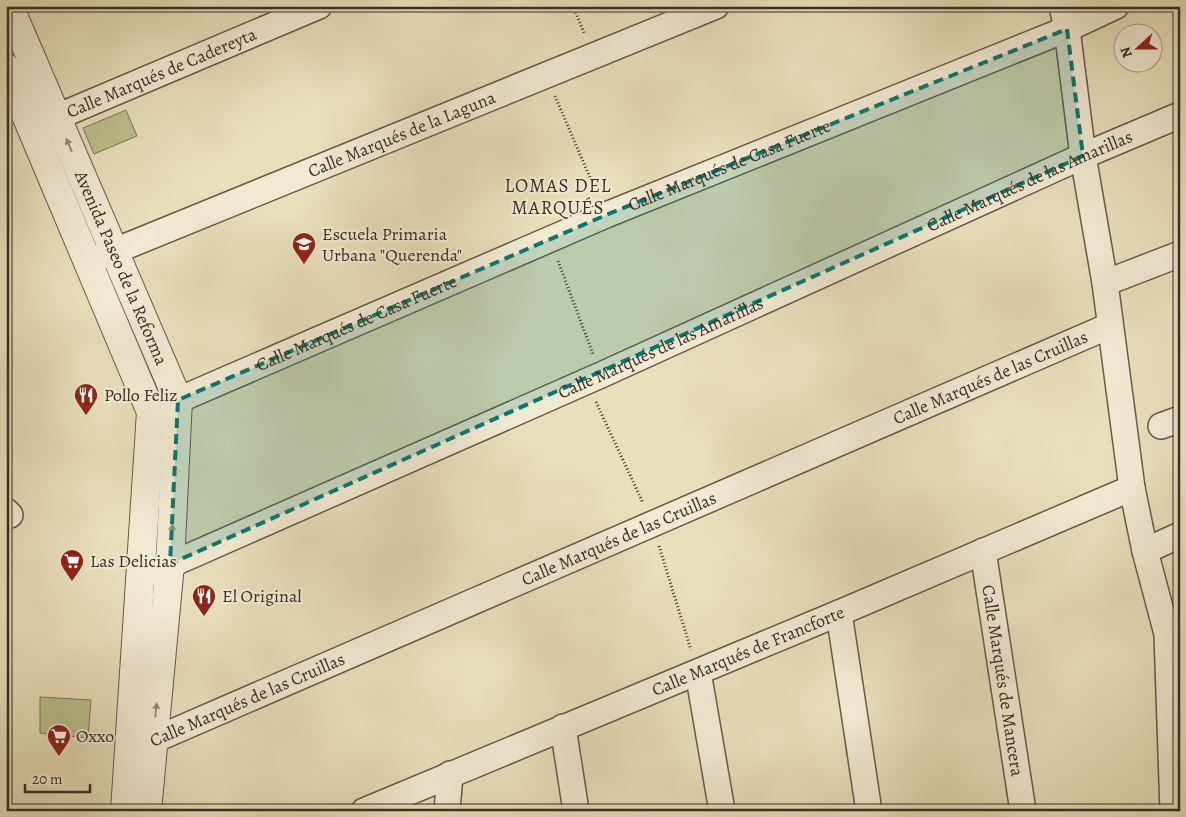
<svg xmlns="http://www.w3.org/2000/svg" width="1186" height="817" font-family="Alegreya,serif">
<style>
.green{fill:#bac18d;stroke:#7a785a}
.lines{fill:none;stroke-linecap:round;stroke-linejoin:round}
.minor-casing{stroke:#655b4b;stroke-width:28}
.tertiary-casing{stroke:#655b4b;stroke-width:30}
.path{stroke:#392f26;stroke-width:3;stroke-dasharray:1 2.5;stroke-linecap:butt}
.minor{stroke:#f1ead3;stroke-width:25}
.tertiary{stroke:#f1ead3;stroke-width:28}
.oneway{fill:#958c7c}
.marked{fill:#0f766e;fill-opacity:0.2;stroke:#0f766e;stroke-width:4;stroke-dasharray:10 6;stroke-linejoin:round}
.labels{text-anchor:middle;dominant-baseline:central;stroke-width:4;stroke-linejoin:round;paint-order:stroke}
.street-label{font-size:18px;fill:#392f26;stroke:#f1ead3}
.poi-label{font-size:18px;fill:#392f26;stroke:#f1ead3;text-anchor:start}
.neighbourhood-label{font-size:19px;letter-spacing:1px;fill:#392f26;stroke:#f1ead3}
</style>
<rect width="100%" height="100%" fill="#e9dfbb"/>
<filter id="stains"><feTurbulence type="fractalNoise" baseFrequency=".004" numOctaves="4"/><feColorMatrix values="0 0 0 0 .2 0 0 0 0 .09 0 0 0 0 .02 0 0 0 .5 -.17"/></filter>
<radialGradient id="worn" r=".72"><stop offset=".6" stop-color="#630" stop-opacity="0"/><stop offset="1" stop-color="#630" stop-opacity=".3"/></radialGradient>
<path class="green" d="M126,110L137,136L94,154L83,128Z
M40,697L91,700L88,738L40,733Z"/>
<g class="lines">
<g class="minor-casing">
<g id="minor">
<path d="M1062,6L1067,29L1083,156L1105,283L1132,488L1145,551L1167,634L1173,811"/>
<path id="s1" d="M38,125L319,6"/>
<path id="s2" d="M95,259L716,6"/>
<path d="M1105,283L1180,254"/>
<path id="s3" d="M160,408L606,215L1067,29L1116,6"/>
<path d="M1161,426L1180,419"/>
<path d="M6,511L10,515"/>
<path id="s4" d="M983,551L1023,811"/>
<path d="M1145,551L1180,535"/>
<path id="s5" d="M154,572L601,375L1083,156L1180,115"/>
<path d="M839,613L869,811"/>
<path d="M698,672L722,811"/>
<path d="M563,727L576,811"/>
<path id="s6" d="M138,747L1109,326"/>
<path id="s7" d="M364,811L839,613L1132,488"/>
<path d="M447,811L450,774"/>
</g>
</g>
<g class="tertiary-casing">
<g id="tertiary">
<path id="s8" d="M9,6L178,400L170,564L147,811"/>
<path d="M6,68L151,412L125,811"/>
</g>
</g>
<path class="path" d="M573,6L585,35
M555,96L597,194
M558,261L593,354
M596,402L643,503
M659,546L691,650"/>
<use href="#minor" class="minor"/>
<use href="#tertiary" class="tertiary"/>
</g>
<defs><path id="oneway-solid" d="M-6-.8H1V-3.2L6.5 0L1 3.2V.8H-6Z" transform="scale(1.25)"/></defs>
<g class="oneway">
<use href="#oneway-solid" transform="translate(69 145) rotate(-113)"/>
<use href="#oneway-solid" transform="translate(172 531) rotate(-87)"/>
<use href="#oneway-solid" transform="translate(156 710) rotate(-84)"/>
</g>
<path class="marked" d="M1067,29L1083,156L170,564L178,400L606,215Z"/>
<defs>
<g id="school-pin" transform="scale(1.25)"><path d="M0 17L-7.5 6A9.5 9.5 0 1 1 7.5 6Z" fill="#8f2418" stroke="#f1ead3"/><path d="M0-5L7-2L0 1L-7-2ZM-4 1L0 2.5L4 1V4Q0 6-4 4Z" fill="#fff"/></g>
<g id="restaurant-pin" transform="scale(1.25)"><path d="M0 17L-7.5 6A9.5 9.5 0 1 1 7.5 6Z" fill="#8f2418" stroke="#f1ead3"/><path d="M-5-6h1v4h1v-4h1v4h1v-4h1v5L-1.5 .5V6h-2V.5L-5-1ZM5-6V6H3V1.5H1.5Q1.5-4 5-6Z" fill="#fff"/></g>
<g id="supermarket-pin" transform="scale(1.25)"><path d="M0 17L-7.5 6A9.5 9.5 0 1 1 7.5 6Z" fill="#8f2418" stroke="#f1ead3"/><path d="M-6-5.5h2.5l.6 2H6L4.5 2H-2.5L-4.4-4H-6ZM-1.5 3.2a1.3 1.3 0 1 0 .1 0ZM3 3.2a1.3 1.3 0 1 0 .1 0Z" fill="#fff"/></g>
</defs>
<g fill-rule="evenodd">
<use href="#school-pin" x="304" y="244"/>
<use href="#restaurant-pin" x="86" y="395"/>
<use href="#supermarket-pin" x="72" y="561"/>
<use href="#restaurant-pin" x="204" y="596"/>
<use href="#supermarket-pin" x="59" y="736"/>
</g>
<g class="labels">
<g class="street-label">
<text stroke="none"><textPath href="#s1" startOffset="134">Calle Marqués de Cadereyta</textPath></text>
<text stroke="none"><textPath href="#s2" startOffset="331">Calle Marqués de la Laguna</textPath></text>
<text stroke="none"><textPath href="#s3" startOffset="619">Calle Marqués de Casa Fuerte</textPath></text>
<text stroke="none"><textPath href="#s5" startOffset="959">Calle Marqués de las Amarillas</textPath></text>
<text stroke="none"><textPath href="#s8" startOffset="285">Avenida Paseo de la Reforma</textPath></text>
<text stroke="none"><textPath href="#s3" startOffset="214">Calle Marqués de Casa Fuerte</textPath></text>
<text stroke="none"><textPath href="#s5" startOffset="554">Calle Marqués de las Amarillas</textPath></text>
<text stroke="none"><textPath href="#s6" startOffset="929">Calle Marqués de las Cruillas</textPath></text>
<text stroke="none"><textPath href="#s6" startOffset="524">Calle Marqués de las Cruillas</textPath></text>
<text stroke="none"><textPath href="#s7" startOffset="416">Calle Marqués de Francforte</textPath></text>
<text stroke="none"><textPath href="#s4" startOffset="131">Calle Marqués de Mancera</textPath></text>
<text stroke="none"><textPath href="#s6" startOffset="119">Calle Marqués de las Cruillas</textPath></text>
</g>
<g class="poi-label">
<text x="322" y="234">Escuela Primaria<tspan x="322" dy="21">Urbana "Querenda"</tspan></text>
<text x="104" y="395">Pollo Feliz</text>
<text x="90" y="561">Las Delicias</text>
<text x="222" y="596">El Original</text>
<text x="76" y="736">Oxxo</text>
</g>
<g class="neighbourhood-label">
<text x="558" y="186">LOMAS DEL<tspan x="558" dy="22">MARQUÉS</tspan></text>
</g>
</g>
<rect width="1186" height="817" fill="none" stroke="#e9dfbb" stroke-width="25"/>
<rect x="8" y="8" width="1171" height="802" fill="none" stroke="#392f26" stroke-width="2.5"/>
<rect x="12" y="12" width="1161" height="792" fill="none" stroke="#392f26"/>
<g transform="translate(1138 48) rotate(249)"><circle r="24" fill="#f1ead3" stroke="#a79f8e"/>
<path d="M0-4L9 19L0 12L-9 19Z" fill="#8f2418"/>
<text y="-8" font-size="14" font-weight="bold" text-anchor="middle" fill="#392f26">N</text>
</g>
<path d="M25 784v8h65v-8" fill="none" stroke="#392f26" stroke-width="2.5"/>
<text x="32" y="784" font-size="15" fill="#392f26" stroke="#f1ead3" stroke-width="4" paint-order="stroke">20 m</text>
<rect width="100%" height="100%" filter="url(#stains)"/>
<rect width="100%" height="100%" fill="url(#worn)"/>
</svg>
